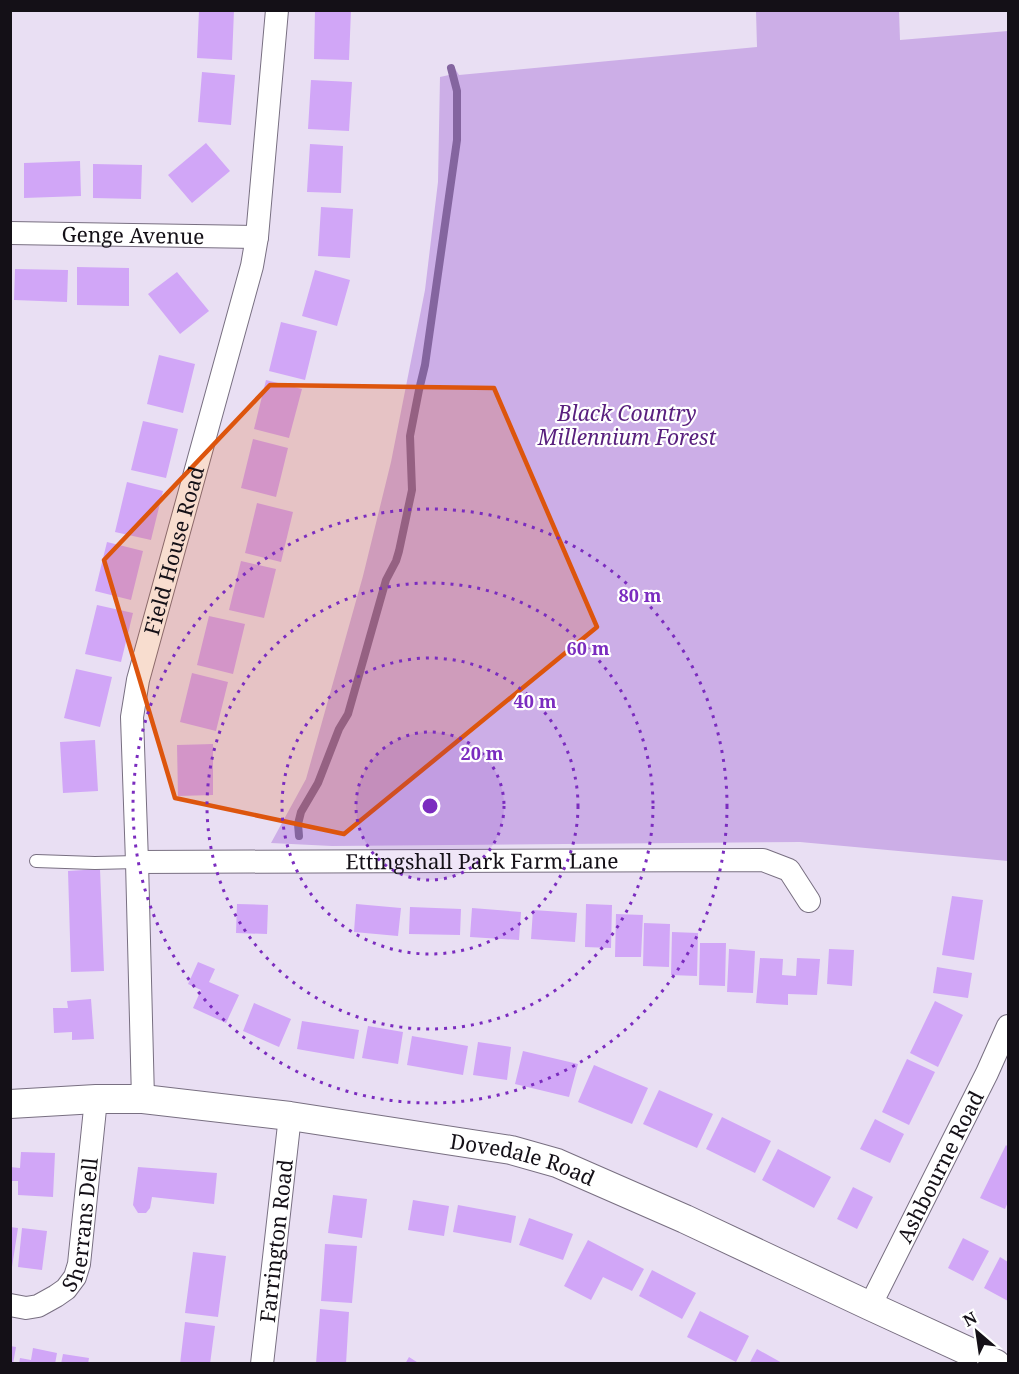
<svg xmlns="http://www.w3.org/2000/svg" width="1019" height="1374" font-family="'Noto Serif',serif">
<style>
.green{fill:#ccaee7}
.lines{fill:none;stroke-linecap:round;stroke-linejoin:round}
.stream{stroke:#84659f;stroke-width:8}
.building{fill:#d1a6f7}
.service-casing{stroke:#786f81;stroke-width:14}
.minor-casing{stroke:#786f81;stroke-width:24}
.tertiary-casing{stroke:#786f81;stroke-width:30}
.service{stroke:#fff;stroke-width:12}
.minor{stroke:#fff;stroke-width:22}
.tertiary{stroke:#fff;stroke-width:28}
.marked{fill:#dd550d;fill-opacity:0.2;stroke:#dd550d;stroke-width:4.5;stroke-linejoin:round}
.ring{fill:none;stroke:#7b2cbf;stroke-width:3;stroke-dasharray:3 6}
.labels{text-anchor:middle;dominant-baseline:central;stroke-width:4.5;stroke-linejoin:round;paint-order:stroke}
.street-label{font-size:21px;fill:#141017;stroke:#fff}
.park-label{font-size:21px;font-style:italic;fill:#59207e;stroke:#fff}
.centre{fill:#7b2cbf;stroke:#fff;stroke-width:3}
.ring-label{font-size:18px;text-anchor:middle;font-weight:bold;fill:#7b2cbf;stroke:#fff;stroke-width:4.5;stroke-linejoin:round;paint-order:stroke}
</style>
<rect width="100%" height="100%" fill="#e9dff3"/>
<path class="green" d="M756,11H899L900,40L1008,31V861L800,842L332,846L271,843L306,779L363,576L391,462L425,290L438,182L440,77L449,75V68L454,67L459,75L757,47Z"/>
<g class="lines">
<path class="stream" d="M299,836L298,824L301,812L318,783L339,729L348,714L386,580L396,561L399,551L412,490L410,436L419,390L425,365L457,140V91L451,68"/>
</g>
<path class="building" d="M199,10H234L232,60L197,58Z
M315,10H351L349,60L314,59Z
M202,72L235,75L231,125L198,122Z
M311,80L352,82L349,131L308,129Z
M206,143L230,171L192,203L168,175Z
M310,144L343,146L341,193L307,192Z
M80,161L81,196L24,198V163Z
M93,164L142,165L141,199L93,198Z
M321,207L353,209L350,258L318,256Z
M77,267L129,268V306L77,305Z
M15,269L68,270L67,302L14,300Z
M315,270L350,280L337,326L302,316Z
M177,272L209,311L180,334L148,294Z
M281,322L317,331L305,380L269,371Z
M159,355L195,364L183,413L147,404Z
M266,380L302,389L289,438L254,429Z
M143,421L178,429L166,478L131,470Z
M253,439L288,448L276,497L241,488Z
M127,482L163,491L151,540L115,532Z
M257,503L293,512L281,562L245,553Z
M107,542L143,551L131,600L95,591Z
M241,561L276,569L264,618L229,610Z
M97,605L133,613L121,662L85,654Z
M209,616L245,624L233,674L197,665Z
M76,669L112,677L100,727L64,718Z
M192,673L228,682L216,731L180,722Z
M95,740L98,791L63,793L60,742Z
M213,744V795L178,796L177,745Z
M100,869L104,971L71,972L68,871Z
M952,896L983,900L974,960L942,955Z
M237,904L268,905L267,934L236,933Z
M356,904L401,908L398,936L354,932Z
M586,904L612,905L611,948L585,947Z
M410,907L461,909L460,935L409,934Z
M472,908L521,912L519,940L470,937Z
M533,910L577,913L575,942L531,939Z
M616,914L643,915L641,957H615Z
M644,923L670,924L669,967L643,966Z
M672,932L698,933L697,976L671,975Z
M700,943H726L725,986L699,985Z
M729,949L755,951L753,993L727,992Z
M829,949L854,950L852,986L827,984Z
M760,958L783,959L782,975L796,976L797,958L820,959L817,995L788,994V1005L756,1003Z
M198,962L215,969L209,982L239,995L226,1023L193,1008L201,990L188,984Z
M937,967L972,973L968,998L933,993Z
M91,999L94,1039L72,1040V1032L54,1033L53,1008H68L67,1001Z
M935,1001L963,1015L938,1067L910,1053Z
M254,1003L291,1019L279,1047L243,1031Z
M302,1021L359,1030L354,1059L297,1049Z
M368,1026L403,1032L398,1064L362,1058Z
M412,1036L468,1046L463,1075L407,1065Z
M478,1042L511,1047L507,1080L473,1075Z
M523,1051L578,1064L569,1097L515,1084Z
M907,1059L935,1072L909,1125L882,1112Z
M594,1065L648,1088L632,1124L578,1102Z
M659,1090L713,1114L697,1148L643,1124Z
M722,1117L771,1141L755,1173L706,1149Z
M875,1119L904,1134L890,1163L860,1149Z
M1006,1145L1008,1147V1202L1005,1209L980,1198Z
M778,1149L831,1177L814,1208L762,1180Z
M21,1152L55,1153L53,1197L18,1195V1181H10V1167L20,1168Z
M138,1167L217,1173L214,1204L152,1197L150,1208L146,1213H138L133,1205Z
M853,1187L873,1197L857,1229L837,1219Z
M333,1195L367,1199L362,1238L328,1233Z
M413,1200L449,1206L444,1236L408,1230Z
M458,1205L516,1216L511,1243L453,1232Z
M529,1218L573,1234L563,1260L519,1245Z
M10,1227L18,1228L12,1267H10Z
M22,1228L47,1231L42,1270L18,1267Z
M963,1238L989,1251L973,1281L948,1268Z
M588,1240L644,1269L632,1291L603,1277L591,1300L564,1286Z
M325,1244L357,1246L352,1303L321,1301Z
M193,1252L226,1256L218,1317L185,1313Z
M1000,1257L1008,1262V1301L984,1288Z
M652,1270L696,1293L682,1319L639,1296Z
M320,1309L349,1312L346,1364H316Z
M700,1311L749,1336L736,1362L687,1337Z
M185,1322L215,1326L210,1364H180Z
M10,1346L16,1347L13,1364H10Z
M33,1348L57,1353L55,1364H19L20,1358L31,1360Z
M757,1349L784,1364H749Z
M63,1354L89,1358L88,1364H61Z
M409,1357L420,1364H405Z"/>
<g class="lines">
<g class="service-casing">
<path id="service" d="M36,861L95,863L137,862"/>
</g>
<g class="minor-casing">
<g id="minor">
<path id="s1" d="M10,233L257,237"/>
<path id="s2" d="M137,862L763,860L789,870L809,901"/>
<path id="s3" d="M143,1099L137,862L132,717L138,680L252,266L257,237L277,10"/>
<path id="s4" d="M10,1305L26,1308L38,1306L56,1296L66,1289L75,1277L79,1264L96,1099"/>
<path id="s5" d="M870,1306L987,1073L1008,1026"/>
<path id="s6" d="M262,1364L290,1116"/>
</g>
</g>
<g class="tertiary-casing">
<g id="tertiary">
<path id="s7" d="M10,1104L96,1099H143L290,1116L511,1150L557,1163L685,1219L870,1306L996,1364"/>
</g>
</g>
<use href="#service" class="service"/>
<use href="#minor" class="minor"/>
<use href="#tertiary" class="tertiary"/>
</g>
<path class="marked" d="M270,385L494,388L597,627L344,834L175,798L104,560Z"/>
<circle cx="430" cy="806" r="74" fill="#7b2cbf" fill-opacity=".12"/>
<g class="ring">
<circle cx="430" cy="806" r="74"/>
<circle cx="430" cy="806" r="148"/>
<circle cx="430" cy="806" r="223"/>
<circle cx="430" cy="806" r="297"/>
</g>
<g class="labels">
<g class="street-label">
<text stroke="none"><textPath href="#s1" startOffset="123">Genge Avenue</textPath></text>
<text stroke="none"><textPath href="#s3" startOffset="554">Field House Road</textPath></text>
<text stroke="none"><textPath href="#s2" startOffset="345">Ettingshall Park Farm Lane</textPath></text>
<text stroke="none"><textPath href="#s7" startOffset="518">Dovedale Road</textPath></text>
<text stroke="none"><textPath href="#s5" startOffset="156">Ashbourne Road</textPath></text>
<text stroke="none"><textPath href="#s4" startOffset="129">Sherrans Dell</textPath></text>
<text stroke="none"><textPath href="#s6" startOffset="124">Farrington Road</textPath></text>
</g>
<g class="park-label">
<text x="627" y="413">Black Country<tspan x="627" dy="24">Millennium Forest</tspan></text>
</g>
</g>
<circle cx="430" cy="806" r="9" class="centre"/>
<g class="ring-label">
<text x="640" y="602">80 m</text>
<text x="588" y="655">60 m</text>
<text x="535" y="708">40 m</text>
<text x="482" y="760">20 m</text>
</g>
<rect width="1019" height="1374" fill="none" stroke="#141017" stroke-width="24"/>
<g transform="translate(977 1332) rotate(331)" stroke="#ffffff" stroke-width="4.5" paint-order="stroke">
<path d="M0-4.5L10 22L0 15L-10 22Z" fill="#141017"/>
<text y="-9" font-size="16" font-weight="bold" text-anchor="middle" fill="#141017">N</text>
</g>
</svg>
